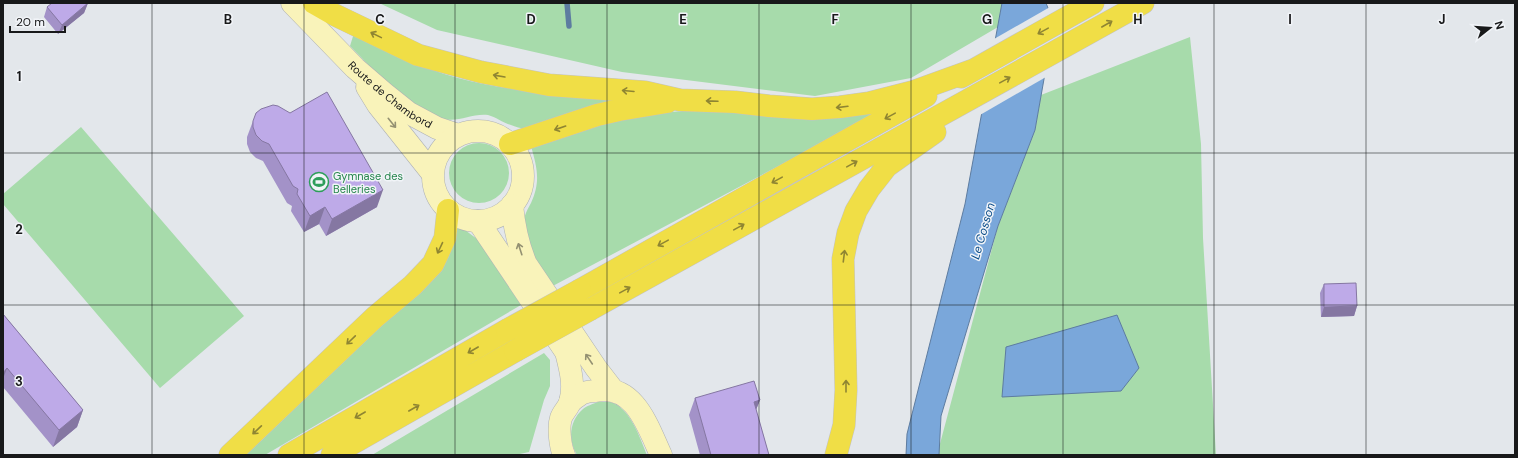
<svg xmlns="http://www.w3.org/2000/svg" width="1518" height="458" font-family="'DM Sans',sans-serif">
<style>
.green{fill:#a7dbab}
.water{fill:#7aa7da;stroke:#5d7ca0}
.pier{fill:#e3e7eb}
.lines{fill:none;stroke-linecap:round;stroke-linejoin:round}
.stream{stroke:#5d7ca0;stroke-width:5.5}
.secondary-casing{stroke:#aeb1b5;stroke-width:23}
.trunk-casing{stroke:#c3c3c3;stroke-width:23}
.secondary{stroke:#f9f3ba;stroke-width:22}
.trunk{stroke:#f0de46;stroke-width:22}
.trunk-bridge-casing{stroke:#c3c3c3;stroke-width:23;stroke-linecap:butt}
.trunk-bridge{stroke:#f0de46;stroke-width:22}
.wall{fill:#a392c8}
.shaded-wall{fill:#8577a2}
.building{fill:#beaae8;stroke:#8577a2}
.oneway{stroke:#8f8532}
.oneway2{stroke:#949172}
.grid{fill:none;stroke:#18191a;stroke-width:1;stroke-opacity:0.55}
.labels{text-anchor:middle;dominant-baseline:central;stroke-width:3;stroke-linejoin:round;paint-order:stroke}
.street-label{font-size:11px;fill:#18191a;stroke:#f1f4f8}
.leisure-label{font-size:11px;fill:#27864d;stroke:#f1f4f8;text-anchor:start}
.water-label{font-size:12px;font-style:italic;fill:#084b88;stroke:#f1f4f8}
.grid-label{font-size:13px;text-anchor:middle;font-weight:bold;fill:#18191a;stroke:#f1f4f8;stroke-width:3;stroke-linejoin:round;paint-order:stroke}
</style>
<rect width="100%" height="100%" fill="#e3e7eb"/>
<path class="green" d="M379,3H1002L998,27L911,78L815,96L622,72L437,30Z
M354,33C388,50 421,68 458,78C511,92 567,95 621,99L526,129C521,128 515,127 511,125C503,123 496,117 488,115C471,113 457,124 440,118C403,106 376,72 350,46Z
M1190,37L1201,144L1203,238L1216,455H937L998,226L1035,130L1041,95Z
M705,109L876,110L878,113L549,288C539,270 525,251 523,229C523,218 526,212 531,203C541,181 537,168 531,146L606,122L660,113Z
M81,127L244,316L160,388L3,204V194Z
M449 173a30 30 0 1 1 60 0a30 30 0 1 1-60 0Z
M456,226L465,230L477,239L521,305L265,455H243L262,440L391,315L428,285L440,272L449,256Z
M544,353L550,360V386L544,400L529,452L515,455H372Z
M598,402C601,402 606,402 610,402C630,407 640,438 647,455H577C568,440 569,421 583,409C586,406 593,404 598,402Z"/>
<path class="water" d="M1002,3H1046L1048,8L1044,79L1035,130L998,226L941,416L939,455H906L907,434L965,204Z
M1117,315L1139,368L1121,391L1002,397L1006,347Z"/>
<path class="pier" d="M1050,7L1046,77L980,115L994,39Z"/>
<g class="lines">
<path class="stream" d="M567,3L569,26"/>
<g class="secondary-casing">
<g id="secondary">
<path id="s1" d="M292,3L355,68L384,93L409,113L437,128L458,135"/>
<path d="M367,87L378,105L432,173"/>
<circle cx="478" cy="176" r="45"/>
<path d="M512,205C514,226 518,245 526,264L596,368L613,390"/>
<path d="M478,221L566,352C570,368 575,385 570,402C569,407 563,412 561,418C558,427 560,446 564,455"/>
<path d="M570,402C574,399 579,395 583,393C586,392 591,391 595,391C634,382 648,427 661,455"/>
</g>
</g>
<g class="trunk-casing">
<path id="trunk" d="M314,3L335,15L418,55L481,72L549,85L645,92L680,100L735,102L769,106L812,109L840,107L869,103L912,92L973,70
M961,77L1093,3
M510,144L597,115L619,110L667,102
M580,290L926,96
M591,309L1143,3
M230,455L375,317L413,285L433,264L445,238L448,210
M289,455L507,330
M332,455L515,351
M836,455L844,425L846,390L843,259L848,233L856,211L869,189L887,166L935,132"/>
</g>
<use href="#secondary" class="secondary"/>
<use href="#trunk" class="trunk"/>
<g class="trunk-bridge-casing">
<path id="trunk-bridge" d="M507,330L580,290
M515,351L591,309"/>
</g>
<use href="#trunk-bridge" class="trunk-bridge"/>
</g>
<path class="wall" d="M88,3L84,13L58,34L44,17L47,7Z
M253,121L377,207L326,236L319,224L304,232L291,211L292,206L287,203L263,161L256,158L250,152L247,144V137Z
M1324,284L1357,306L1354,316L1321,317L1320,293Z
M3,314L83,410L77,427L53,447L3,387Z
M695,398L760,400L756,410L769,455H700L689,415Z"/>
<path class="shaded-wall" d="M88,3L84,13L58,34L62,25Z
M383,190L377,207L326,236L332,219Z
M325,207L319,224L304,232L310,216Z
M1357,306L1354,316L1321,317L1324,307Z
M7,368L3,379V373Z
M760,400L753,417L754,402Z
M83,410L77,427L53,447L59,430Z"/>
<path class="building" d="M52,3H88L62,25L47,7Z
M327,92L383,190L332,219L325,207L310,216L297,194L298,189L293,186L269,144L262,141L256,135L253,127V121L256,113L261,109L273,105L278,106L290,113Z
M1356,283L1357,306L1324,307V284Z
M3,314L83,410L59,430L7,368L3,373Z
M754,381L760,400L754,402L769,455H711L695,398Z"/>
<defs><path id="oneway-shaft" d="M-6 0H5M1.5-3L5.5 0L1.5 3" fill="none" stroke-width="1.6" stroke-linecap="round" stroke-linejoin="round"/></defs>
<g class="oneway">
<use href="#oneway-shaft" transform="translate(1107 24) rotate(-30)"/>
<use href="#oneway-shaft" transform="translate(1043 31) rotate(151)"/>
<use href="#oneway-shaft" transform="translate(376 35) rotate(-154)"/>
<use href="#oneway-shaft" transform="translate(499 76) rotate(-170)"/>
<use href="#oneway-shaft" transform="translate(1005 80) rotate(-29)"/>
<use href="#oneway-shaft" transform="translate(628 91) rotate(-175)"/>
<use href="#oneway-shaft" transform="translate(712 101) rotate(-178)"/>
<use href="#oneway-shaft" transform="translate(842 107) rotate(173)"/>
<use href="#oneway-shaft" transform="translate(890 116) rotate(151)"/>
<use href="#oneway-shaft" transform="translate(560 128) rotate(161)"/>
<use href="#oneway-shaft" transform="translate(852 164) rotate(-29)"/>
<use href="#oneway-shaft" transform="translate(777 180) rotate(151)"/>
<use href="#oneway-shaft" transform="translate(739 227) rotate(-29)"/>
<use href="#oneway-shaft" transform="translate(663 243) rotate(151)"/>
<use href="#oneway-shaft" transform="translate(440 248) rotate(115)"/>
<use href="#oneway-shaft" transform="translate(844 256) rotate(-83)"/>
<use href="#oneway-shaft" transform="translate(625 290) rotate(-29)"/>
<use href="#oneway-shaft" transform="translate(351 340) rotate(136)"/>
<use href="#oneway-shaft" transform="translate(473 350) rotate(150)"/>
<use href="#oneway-shaft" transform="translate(846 386) rotate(-90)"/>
<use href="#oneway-shaft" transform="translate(414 408) rotate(-30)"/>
<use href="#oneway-shaft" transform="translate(360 415) rotate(150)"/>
<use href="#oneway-shaft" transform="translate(257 430) rotate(137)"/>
</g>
<g class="oneway2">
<use href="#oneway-shaft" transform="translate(392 123) rotate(51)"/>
<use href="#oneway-shaft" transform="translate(520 249) rotate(-108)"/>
<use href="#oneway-shaft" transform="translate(589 359) rotate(-124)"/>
</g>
<path class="grid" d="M152,3V455M304,3V455M455,3V455M607,3V455M759,3V455M911,3V455M1063,3V455M1214,3V455M1366,3V455M3,153H1515M3,305H1515"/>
<defs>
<g id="stadium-ring" transform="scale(1)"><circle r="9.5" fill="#f1f4f8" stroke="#2e9e5b" stroke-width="1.5"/><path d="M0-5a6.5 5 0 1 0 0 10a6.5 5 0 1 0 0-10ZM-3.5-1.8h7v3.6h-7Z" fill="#2e9e5b"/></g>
</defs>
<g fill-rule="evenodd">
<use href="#stadium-ring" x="319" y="182"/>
</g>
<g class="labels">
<g class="street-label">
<text stroke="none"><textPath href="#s1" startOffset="135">Route de Chambord</textPath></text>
</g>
<g class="leisure-label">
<text x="333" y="176">Gymnase des<tspan x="333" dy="13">Belleries</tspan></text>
</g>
<g class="water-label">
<text transform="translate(983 231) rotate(-74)">Le Cosson</text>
</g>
</g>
<g class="grid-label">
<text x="228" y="24">B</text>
<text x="380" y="24">C</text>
<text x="531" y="24">D</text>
<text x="683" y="24">E</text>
<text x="835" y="24">F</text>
<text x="987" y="24">G</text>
<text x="1138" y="24">H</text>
<text x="1290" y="24">I</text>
<text x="1442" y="24">J</text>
<text x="19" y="81">1</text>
<text x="19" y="234">2</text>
<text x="19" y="386">3</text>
</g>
<rect width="1518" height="458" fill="none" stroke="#18191a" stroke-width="8"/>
<g transform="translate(1490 28) rotate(73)" stroke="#f1f4f8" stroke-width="3" paint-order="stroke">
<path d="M0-3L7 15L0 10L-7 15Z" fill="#18191a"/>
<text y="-6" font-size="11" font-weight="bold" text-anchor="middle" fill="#18191a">N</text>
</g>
<path d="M10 26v6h55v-6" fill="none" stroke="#18191a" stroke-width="2"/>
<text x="16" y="26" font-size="12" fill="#18191a" stroke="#f1f4f8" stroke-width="3" paint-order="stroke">20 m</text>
</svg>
